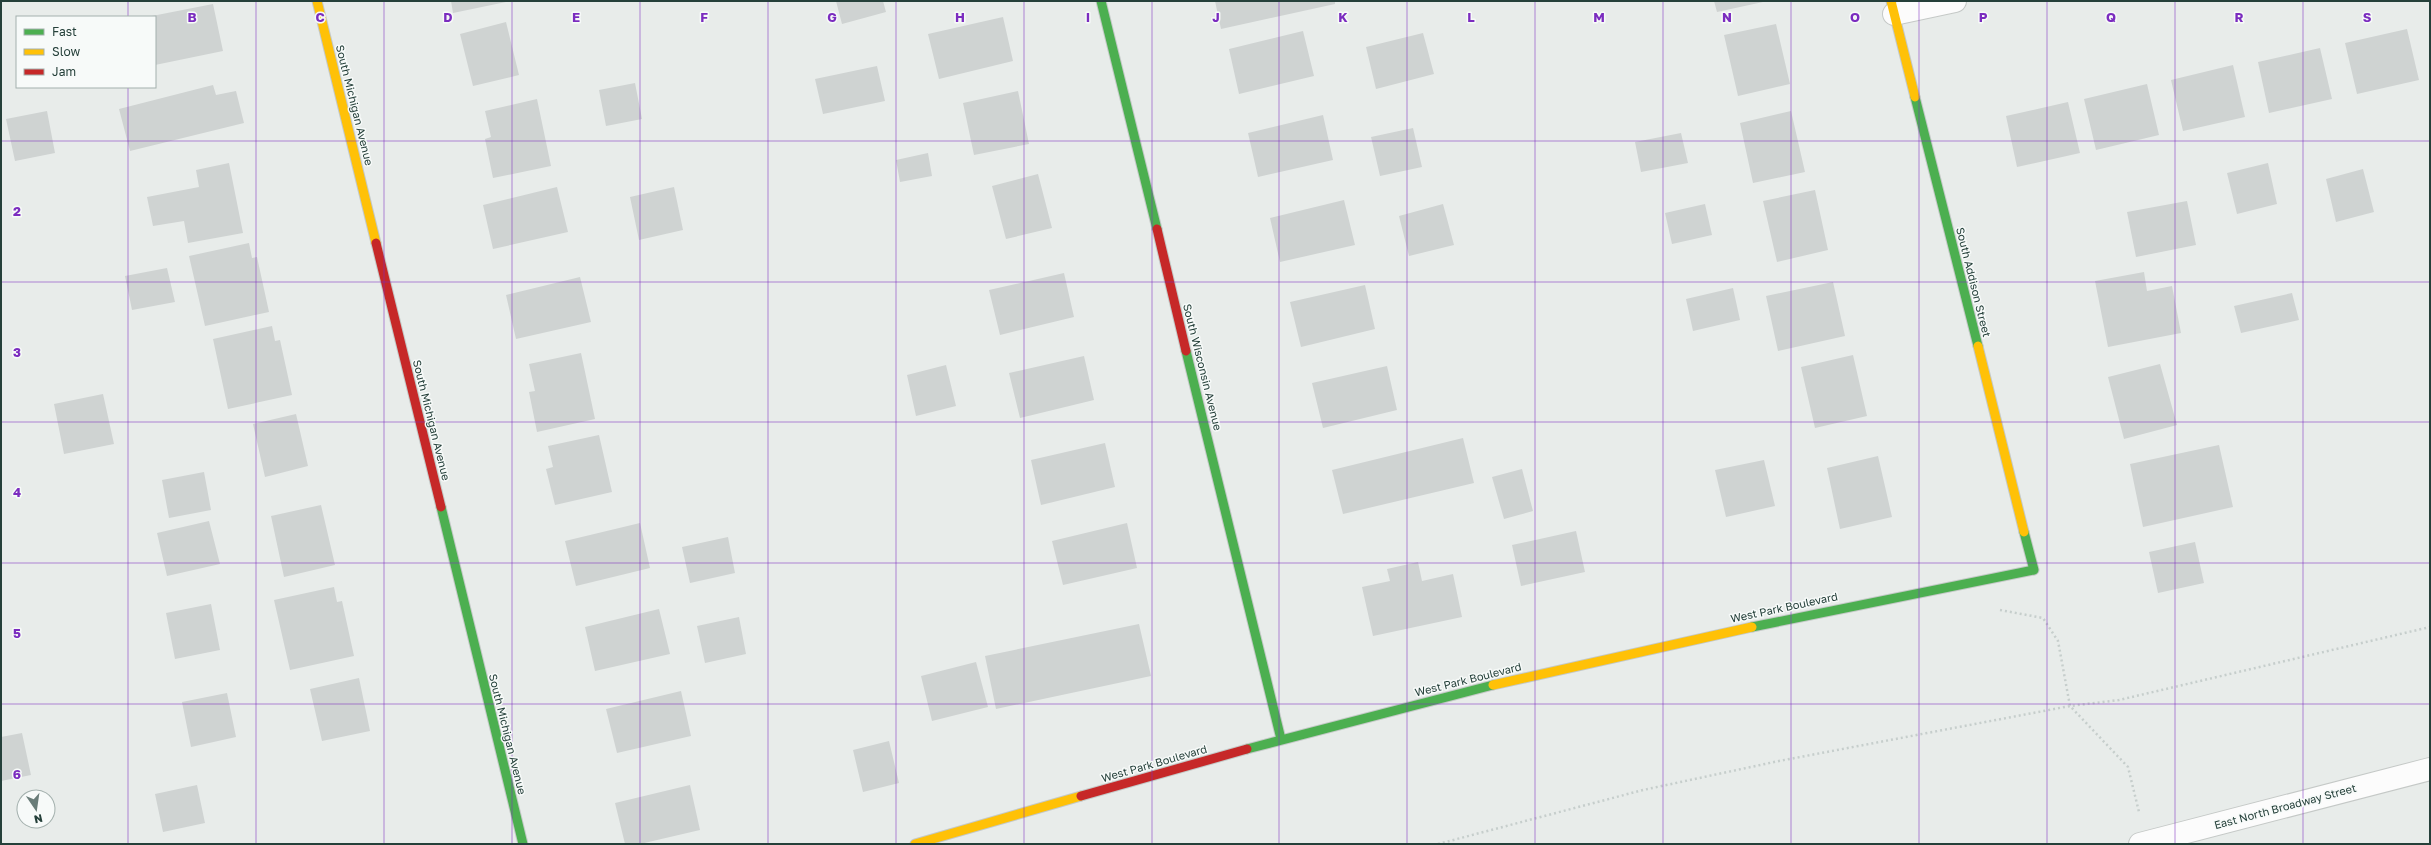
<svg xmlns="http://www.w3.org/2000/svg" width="2431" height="845" font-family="'Golos Text',sans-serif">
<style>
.building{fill:#cfd3d2}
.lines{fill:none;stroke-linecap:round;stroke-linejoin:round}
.street-casing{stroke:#c5c9c7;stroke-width:24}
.fast-casing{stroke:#c4c9c7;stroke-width:11}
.slow-casing{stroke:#c4c9c7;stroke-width:11}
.jam-casing{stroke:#c4c9c7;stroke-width:11}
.path{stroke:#c6cecc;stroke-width:2.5;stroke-dasharray:2 3;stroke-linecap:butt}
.street{stroke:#fcfcfc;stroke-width:22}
.fast{stroke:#4caf50;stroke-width:9}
.slow{stroke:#ffc107;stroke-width:9}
.jam{stroke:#c62828;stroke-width:9}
.grid{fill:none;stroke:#7b2cbf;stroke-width:1;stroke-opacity:0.55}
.labels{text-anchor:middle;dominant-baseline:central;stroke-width:3;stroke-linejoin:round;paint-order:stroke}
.street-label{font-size:11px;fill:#25403a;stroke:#f7faf9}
.grid-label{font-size:13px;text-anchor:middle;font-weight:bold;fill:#7b2cbf;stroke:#f7faf9;stroke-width:3;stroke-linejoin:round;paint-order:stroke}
</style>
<rect width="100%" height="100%" fill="#e8ecea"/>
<path class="building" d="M451,1H506V2L453,13Z
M836,1H883L886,12L842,24Z
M1215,1H1335V4L1221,29Z
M1714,1H1763V2L1717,12Z
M213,4L223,51L155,65V17L152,16Z
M1003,17L1013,61L939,79L928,34Z
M506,22L519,75L473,86L460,34Z
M1776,24L1790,84L1738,96L1724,35Z
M2407,29L2419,80L2357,94L2345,43Z
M1303,31L1314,76L1239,94L1229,49Z
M1423,33L1434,74L1376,89L1366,47Z
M2320,48L2332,99L2269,113L2258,62Z
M2233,65L2245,117L2183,131L2171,80Z
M877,66L885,101L823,114L815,79Z
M635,83L642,119L606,126L599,90Z
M2147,84L2159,135L2096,150L2084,99Z
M213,85L216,95L236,91L244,123L130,151L119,109Z
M1018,91L1029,144L974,155L963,103Z
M537,99L551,166L493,178L485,139L491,137L485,111Z
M2068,102L2080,153L2017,167L2006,116Z
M47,111L55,153L15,161L6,119Z
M1791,111L1805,172L1753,183L1740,123Z
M1323,115L1333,160L1258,177L1248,133Z
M1413,128L1422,167L1380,176L1371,137Z
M1681,133L1688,163L1641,172L1635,142Z
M928,153L932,176L900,182L896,160Z
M229,163L243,233L188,243L184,221L153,226L147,197L199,187L196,170Z
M2268,163L2277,204L2237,214L2227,173Z
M2363,169L2374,212L2336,222L2326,179Z
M1038,174L1052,228L1006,239L992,186Z
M557,187L568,232L493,249L483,205Z
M674,187L683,230L639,240L630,197Z
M1815,190L1828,250L1777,262L1763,201Z
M1344,200L1355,245L1280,262L1270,218Z
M2187,201L2196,245L2136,257L2127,212Z
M1443,204L1454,245L1409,256L1399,216Z
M1705,204L1712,235L1672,244L1665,213Z
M249,243L252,258L257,257L269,312L205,326L189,256Z
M167,268L175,302L132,310L125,276Z
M2144,272L2147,291L2172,286L2181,333L2108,347L2095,281Z
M1064,273L1074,317L1000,335L989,290Z
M580,277L591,322L516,339L506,295Z
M1833,282L1845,336L1778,351L1766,296Z
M1365,285L1375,329L1301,347L1290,302Z
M1733,288L1740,320L1693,331L1686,299Z
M2292,293L2299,320L2241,333L2234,306Z
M272,326L275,341L280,340L292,395L228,409L213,339Z
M581,353L595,419L537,432L529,392L535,391L529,364Z
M1853,355L1867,416L1815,428L1801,367Z
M1084,356L1094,400L1020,418L1009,373Z
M2160,364L2177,425L2124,439L2108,377Z
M946,365L956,406L916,416L907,375Z
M1387,366L1397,410L1323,428L1312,383Z
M103,394L114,444L64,454L54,404Z
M296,414L308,466L265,477L253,424Z
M599,435L612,492L555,505L546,469L553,467L548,446Z
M1463,438L1474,483L1343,514L1332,470Z
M1105,443L1115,487L1041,505L1031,460Z
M2219,445L2233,507L2143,527L2130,464Z
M1878,456L1892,517L1840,529L1827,468Z
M1764,460L1775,506L1726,517L1715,470Z
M1522,469L1533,511L1504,519L1492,477Z
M204,472L211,510L169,518L162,480Z
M321,505L335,565L284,577L271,516Z
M209,521L220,564L167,576L157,533Z
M640,523L650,568L576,586L565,541Z
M1127,523L1137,568L1063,585L1052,541Z
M1576,531L1585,572L1521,586L1512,545Z
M728,537L735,573L690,583L682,547Z
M2195,542L2204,583L2158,593L2149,552Z
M1418,562L1422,581L1453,574L1462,617L1373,636L1362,587L1390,581L1387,569Z
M334,587L337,602L342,601L354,656L290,670L274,600Z
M211,604L220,650L175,659L166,613Z
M659,609L670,654L595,671L585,627Z
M739,617L746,654L705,663L697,626Z
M1139,624L1151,676L996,709L985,656Z
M976,662L988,707L932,721L921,676Z
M359,678L370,731L322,741L310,689Z
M681,691L691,736L617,753L606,709Z
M227,693L236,737L191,747L182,702Z
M22,733L31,775L1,781V737Z
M889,741L899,783L863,792L853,750Z
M197,785L205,823L163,832L155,794Z
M690,785L700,830L640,844H625L615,803Z"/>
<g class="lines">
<g class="street-casing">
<path id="street" d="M1894,14L1955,1
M2140,844L2430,769"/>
</g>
<g class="fast-casing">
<path id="fast" d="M1101,1L1157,229
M1915,97L1978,346
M1186,351L1281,739
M441,507L523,844
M1752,627L2034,570L2024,532
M1247,749L1493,685"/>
</g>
<g class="slow-casing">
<path id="slow" d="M317,1L376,243
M1891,1L1915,97
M1978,346L2024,532
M1493,685L1752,627
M915,844L1081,796"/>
</g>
<g class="jam-casing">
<path id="jam" d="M1157,229L1186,351
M376,243L441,507
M1081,796L1247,749"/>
</g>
<path class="path" d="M2000,610L2043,618L2058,641L2070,706L2128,767L2139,812
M1438,844L1643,790L1779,761L2070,706L2119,700L2430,627"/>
<use href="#street" class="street"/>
<use href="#fast" class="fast"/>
<use href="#slow" class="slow"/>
<use href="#jam" class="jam"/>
</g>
<path class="grid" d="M128,1V17M256,1V844M384,1V844M512,1V844M640,1V844M768,1V844M896,1V844M1024,1V844M1152,1V844M1279,1V844M1407,1V844M1535,1V844M1663,1V844M1791,1V844M1919,1V844M2047,1V844M2175,1V844M2303,1V844M128,87V844M1,141H2430M1,282H2430M1,422H2430M1,563H2430M1,704H2430"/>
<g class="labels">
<g class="street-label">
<text transform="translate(355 105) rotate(76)">South Michigan Avenue</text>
<text transform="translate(1974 282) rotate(76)">South Addison Street</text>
<text transform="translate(1203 367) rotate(76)">South Wisconsin Avenue</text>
<text transform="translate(432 420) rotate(76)">South Michigan Avenue</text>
<text transform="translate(1784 607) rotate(-12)">West Park Boulevard</text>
<text transform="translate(1468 679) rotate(-14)">West Park Boulevard</text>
<text transform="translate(508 734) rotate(76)">South Michigan Avenue</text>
<text transform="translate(1154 763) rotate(-16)">West Park Boulevard</text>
<text transform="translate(2285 806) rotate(-15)">East North Broadway Street</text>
</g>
</g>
<g class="grid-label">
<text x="192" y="22">B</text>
<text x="320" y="22">C</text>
<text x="448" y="22">D</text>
<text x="576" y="22">E</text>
<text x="704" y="22">F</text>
<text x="832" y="22">G</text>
<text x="960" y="22">H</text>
<text x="1088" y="22">I</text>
<text x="1216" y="22">J</text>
<text x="1343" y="22">K</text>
<text x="1471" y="22">L</text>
<text x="1599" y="22">M</text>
<text x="1727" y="22">N</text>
<text x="1855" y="22">O</text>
<text x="1983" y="22">P</text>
<text x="2111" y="22">Q</text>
<text x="2239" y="22">R</text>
<text x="2367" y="22">S</text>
<text x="17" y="216">2</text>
<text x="17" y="357">3</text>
<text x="17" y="497">4</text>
<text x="17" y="638">5</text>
<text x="17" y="779">6</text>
</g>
<rect width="2431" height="845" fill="none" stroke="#25403a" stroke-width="4"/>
<rect x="16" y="16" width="140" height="72" fill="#f7faf9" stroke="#a3b0ad"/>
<rect x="24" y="29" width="20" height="6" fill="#4caf50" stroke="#a3b0ad"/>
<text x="52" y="36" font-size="12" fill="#25403a">Fast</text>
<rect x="24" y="49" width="20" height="6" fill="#ffc107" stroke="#a3b0ad"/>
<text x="52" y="56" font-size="12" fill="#25403a">Slow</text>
<rect x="24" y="69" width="20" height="6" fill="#c62828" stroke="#a3b0ad"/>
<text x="52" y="76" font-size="12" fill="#25403a">Jam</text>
<g transform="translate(36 809) rotate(167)"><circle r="19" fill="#f7faf9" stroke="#a3b0ad"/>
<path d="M0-3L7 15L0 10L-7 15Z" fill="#697c78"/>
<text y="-6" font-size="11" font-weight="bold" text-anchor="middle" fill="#25403a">N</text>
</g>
</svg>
